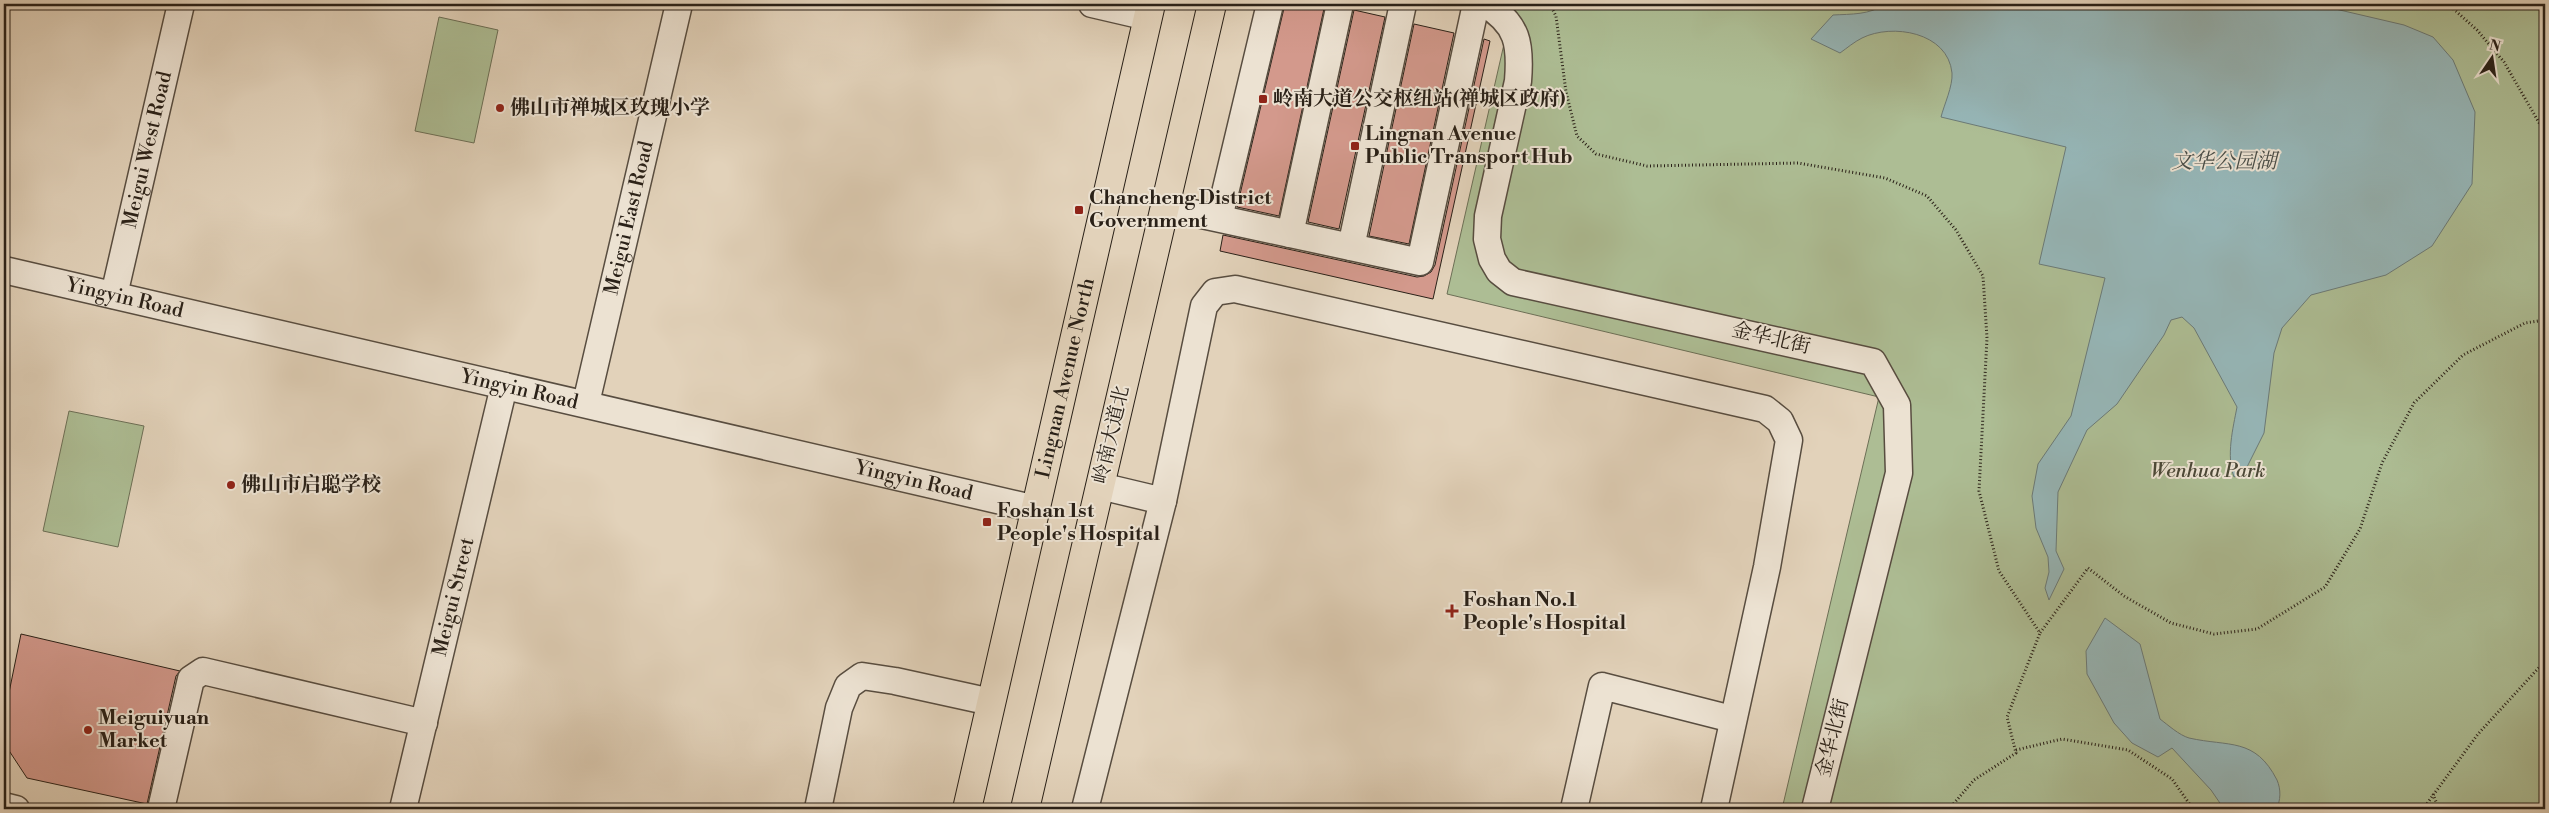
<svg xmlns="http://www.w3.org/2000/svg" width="2549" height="813" font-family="'Libre Bodoni','Noto Serif SC',serif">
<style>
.green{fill:#adbd94;stroke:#6c6f56}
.water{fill:#96b6b7;stroke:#6b7a77}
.building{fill:#d3998c;stroke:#2a2118}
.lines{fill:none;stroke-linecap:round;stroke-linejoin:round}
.minor-casing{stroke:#584d40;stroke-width:29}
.major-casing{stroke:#2a2118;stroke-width:30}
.path{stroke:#2a2118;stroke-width:3;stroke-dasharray:1 2.5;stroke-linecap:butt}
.minor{stroke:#ece2d2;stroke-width:26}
.major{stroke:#e2d2ba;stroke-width:28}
.poi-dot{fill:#8f2418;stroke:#ece2d2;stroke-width:2}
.labels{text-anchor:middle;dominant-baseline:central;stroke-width:4;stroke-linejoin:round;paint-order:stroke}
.poi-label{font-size:20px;font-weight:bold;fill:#2a2118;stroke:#ece2d2;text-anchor:start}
.street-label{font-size:20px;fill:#2a2118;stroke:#ece2d2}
.park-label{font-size:20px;font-style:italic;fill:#4b4837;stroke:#ece2d2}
.water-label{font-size:21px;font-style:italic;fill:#4a4e48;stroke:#ece2d2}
</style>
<rect width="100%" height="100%" fill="#e2d2ba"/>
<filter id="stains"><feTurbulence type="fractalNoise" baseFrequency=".004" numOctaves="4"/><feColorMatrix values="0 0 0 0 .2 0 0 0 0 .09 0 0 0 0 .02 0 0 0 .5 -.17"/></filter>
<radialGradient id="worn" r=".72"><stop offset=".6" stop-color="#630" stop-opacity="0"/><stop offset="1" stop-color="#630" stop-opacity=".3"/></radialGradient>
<path class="green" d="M1504,4H2545V809H1782L1879,397L1447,294L1512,9Z
M439,17L498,30L474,143L415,131Z
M69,411L144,426L118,547L43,531Z"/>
<path class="water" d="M1885,4H2314L2404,25L2433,37L2453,60L2475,112L2472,184L2432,246L2386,275L2311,295L2282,328L2274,353L2264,433L2245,471L2234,477C2226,456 2233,428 2237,407L2194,328L2182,317L2171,320L2164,335L2117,404L2087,430L2058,492L2056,551L2064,569L2049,600L2045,588L2049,572L2048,557L2036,528L2032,496L2038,464L2071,416L2105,278L2039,264L2066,147L1941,117C1944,105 1953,86 1952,73C1948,32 1892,23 1862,38C1854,42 1847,48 1840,53L1811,39L1833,15C1851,14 1870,15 1885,4Z
M2105,618L2140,644L2160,719C2168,725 2179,735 2189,738C2229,747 2255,737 2277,780C2281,789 2281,801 2276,809H2224L2211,790L2172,748L2158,757L2132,743L2114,723L2087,674L2086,651Z"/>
<path class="building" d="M1285,4H1325L1279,216L1237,207Z
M1354,10L1385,17L1339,229L1308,222Z
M1414,24L1454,33L1409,244L1369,236Z
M1484,39L1490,41L1433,299L1220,251L1223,235L1417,277L1424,276L1431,272L1435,265Z
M21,634L180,671L176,676L147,804L27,778L4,743V717Z"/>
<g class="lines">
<g class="minor-casing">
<g id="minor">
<path d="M1092,4L1148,17"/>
<path d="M1485,4C1518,24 1521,44 1518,81L1488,216L1487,239L1492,259L1499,271L1513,282L1873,362L1897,405L1899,473L1815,809"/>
<path d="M1165,207L1420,262L1476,4"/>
<path d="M1219,218L1270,4"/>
<path d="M1290,234L1340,4"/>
<path d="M1351,247L1403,4"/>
<path id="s1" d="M4,270L1036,509"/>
<path id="s2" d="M114,295L181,4"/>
<path id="s3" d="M586,403L679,4"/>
<path d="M1100,486L1163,501L1204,306L1215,292L1235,289L1765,409L1780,421L1789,440L1767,567L1714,809"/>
<path d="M4,806L16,809"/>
<path d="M161,809L191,679L203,671L424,723"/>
<path id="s4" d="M403,809L504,386"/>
<path d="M818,809L839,708L848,686L862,676L895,681L991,702"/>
<path d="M1085,809L1163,501"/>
<path d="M1574,809L1602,686L1732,719"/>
</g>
</g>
<g class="major-casing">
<g id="major">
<path id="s5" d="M967,809L1151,4"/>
<path d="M1025,809L1212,4"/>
</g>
</g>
<path class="path" d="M1550,4L1556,16L1566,92L1577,136L1596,154L1647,166L1798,163L1885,178L1927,196L1956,230L1983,276L1987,338L1979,491L1999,571L2040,633L2088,568L2124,596L2171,623L2214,634L2257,629L2325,587L2360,529L2382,463L2414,403L2463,355L2525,323L2545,320
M2448,4L2477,30L2504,62L2545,133
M2016,750L2062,739L2128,750L2172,779L2193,809
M2433,794L2439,809
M1949,809L1974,780L2016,753L2007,717L2040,633
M2423,809L2478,734L2545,661"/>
<use href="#minor" class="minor"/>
<use href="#major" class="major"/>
</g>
<g class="poi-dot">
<rect x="1258" y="94" width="10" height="10" rx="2.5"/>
<circle cx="500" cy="108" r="5"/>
<rect x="1350" y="141" width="10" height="10" rx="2.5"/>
<rect x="1074" y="205" width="10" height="10" rx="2.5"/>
<circle cx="231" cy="485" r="5"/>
<rect x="982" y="517" width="10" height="10" rx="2.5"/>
<path d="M1449.5 603.5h5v5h5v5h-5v5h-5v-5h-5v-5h5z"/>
<circle cx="88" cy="730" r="5"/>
</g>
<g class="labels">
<g class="poi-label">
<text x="1273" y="99">岭南大道公交枢纽站(禅城区政府)</text>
<text x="510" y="108">佛山市禅城区玫瑰小学</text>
<text x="1365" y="134">Lingnan Avenue<tspan x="1365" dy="23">Public Transport Hub</tspan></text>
<text x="1089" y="198">Chancheng District<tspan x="1089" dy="23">Government</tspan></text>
<text x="241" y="485">佛山市启聪学校</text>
<text x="997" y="511">Foshan 1st<tspan x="997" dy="23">People's Hospital</tspan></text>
<text x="1463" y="600">Foshan No.1<tspan x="1463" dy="23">People's Hospital</tspan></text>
<text x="98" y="718">Meiguiyuan<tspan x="98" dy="23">Market</tspan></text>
</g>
<g class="street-label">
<text stroke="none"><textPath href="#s2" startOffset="149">Meigui West Road</textPath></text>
<text stroke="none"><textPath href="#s3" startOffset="190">Meigui East Road</textPath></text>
<text stroke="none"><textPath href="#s1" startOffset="124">Yingyin Road</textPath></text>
<text transform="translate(1771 339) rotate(13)">金华北街</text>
<text stroke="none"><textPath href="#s5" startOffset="442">Lingnan Avenue North</textPath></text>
<text stroke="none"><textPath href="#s1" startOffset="529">Yingyin Road</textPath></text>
<text transform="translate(1112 435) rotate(-77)">岭南大道北</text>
<text stroke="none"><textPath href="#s1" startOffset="934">Yingyin Road</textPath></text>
<text stroke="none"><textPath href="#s4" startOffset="218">Meigui Street</textPath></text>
<text transform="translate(1833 738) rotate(-76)">金华北街</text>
</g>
<g class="park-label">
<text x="2208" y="471">Wenhua Park</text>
</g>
<g class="water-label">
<text x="2224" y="162">文华公园湖</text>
</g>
</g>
<rect width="2549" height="813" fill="none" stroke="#e2d2ba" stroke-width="20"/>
<rect x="5" y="5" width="2539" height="803" fill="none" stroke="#2a2118" stroke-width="2.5"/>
<rect x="10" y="10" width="2529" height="793" fill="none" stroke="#2a2118"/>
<g transform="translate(2492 58) rotate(13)" stroke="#ece2d2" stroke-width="4" paint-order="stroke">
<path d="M0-4L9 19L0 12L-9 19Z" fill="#2a2118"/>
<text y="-8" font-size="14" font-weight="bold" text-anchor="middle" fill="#2a2118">N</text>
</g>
<rect width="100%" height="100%" filter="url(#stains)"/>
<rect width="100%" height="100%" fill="url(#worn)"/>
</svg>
